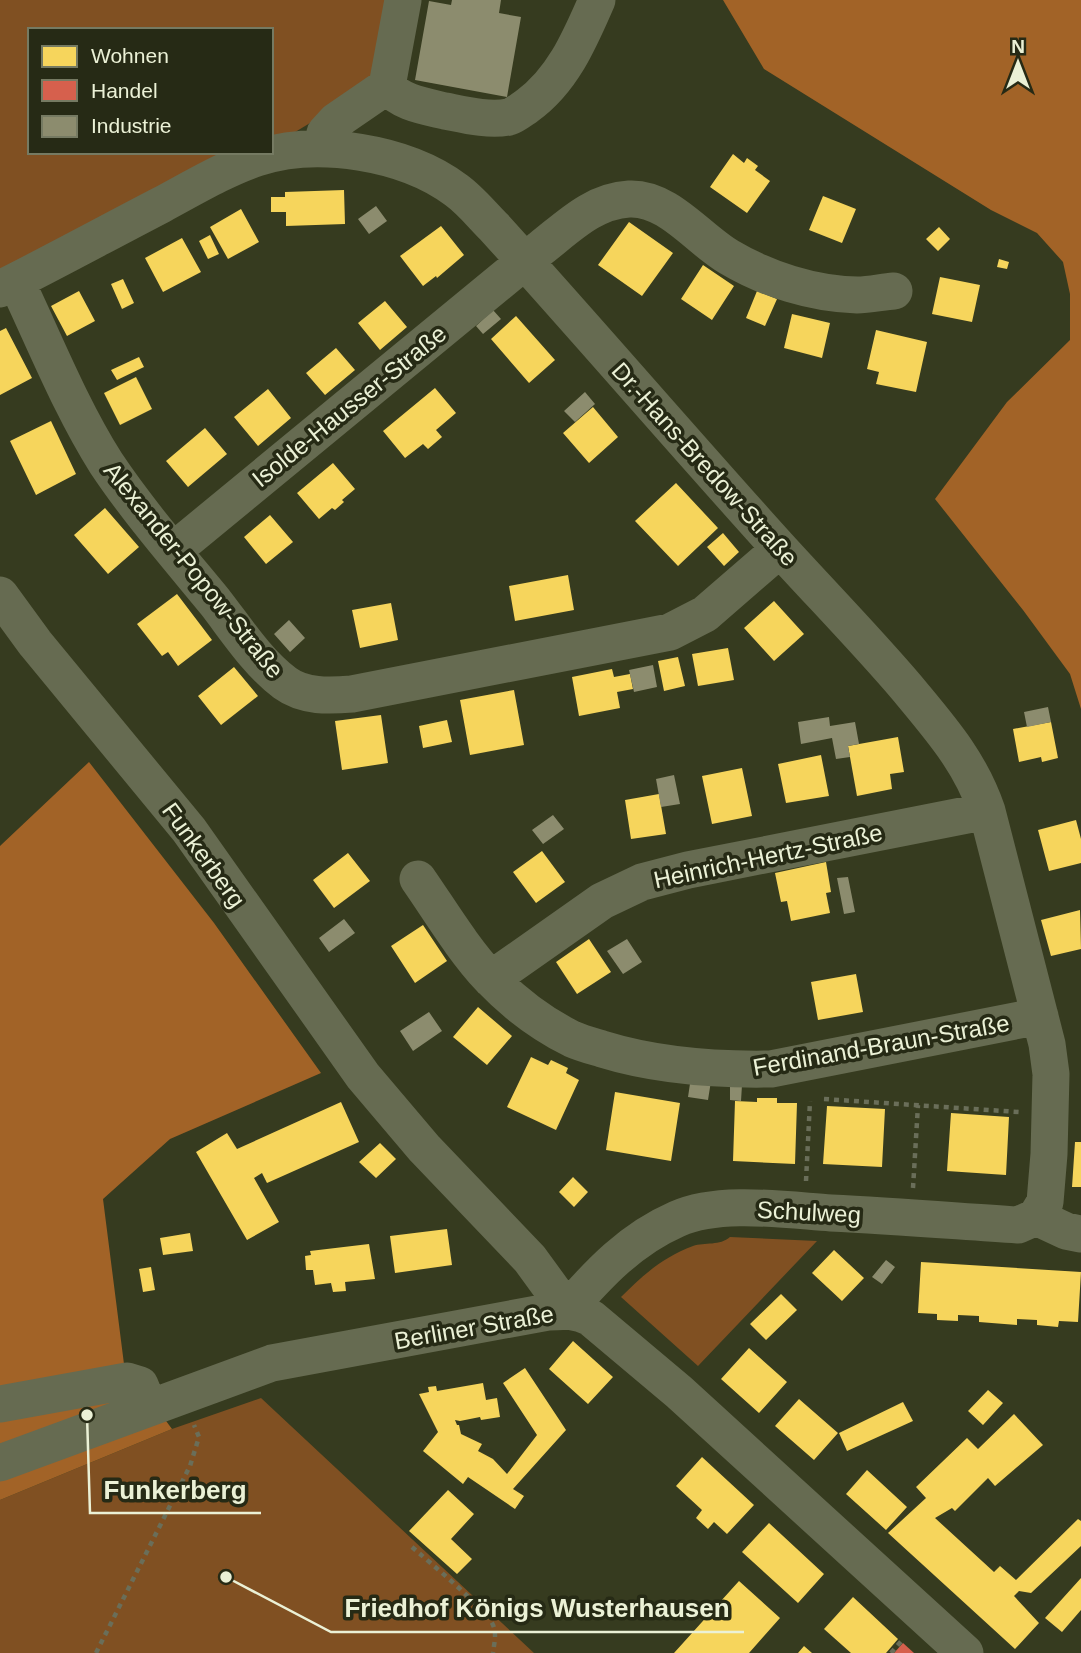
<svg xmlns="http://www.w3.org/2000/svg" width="1081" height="1653" font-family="Arial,sans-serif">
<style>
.green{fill:#805022}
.forest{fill:#a26327}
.homes{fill:#f6d55c}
.shops{fill:#d6604d}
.industry{fill:#8c8c6e}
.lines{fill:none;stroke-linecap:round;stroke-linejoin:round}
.path{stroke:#6a6e59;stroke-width:4.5;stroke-dasharray:5 5;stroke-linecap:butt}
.minor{stroke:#666b51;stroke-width:37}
.labels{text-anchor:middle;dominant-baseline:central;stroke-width:7;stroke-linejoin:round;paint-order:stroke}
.street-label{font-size:24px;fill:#ebf1d6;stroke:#262a15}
.leader{fill:none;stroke:#ebf1d6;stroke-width:2.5}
.callout-dot{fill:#ebf1d6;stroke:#262a15;stroke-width:2.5}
.callout-label{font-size:26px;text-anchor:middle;font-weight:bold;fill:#ebf1d6;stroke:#262a15;stroke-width:7;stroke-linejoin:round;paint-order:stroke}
</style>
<rect width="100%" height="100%" fill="#363b1f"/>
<path class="green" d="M0,0H393L384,66L343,103L282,140L271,143V30H30V152H244L0,273Z
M730,1237L817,1241L698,1366L621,1297C642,1276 663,1257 693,1246C705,1242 720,1246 730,1237Z
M261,1398L534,1653H0V1500L172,1429Z"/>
<path class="forest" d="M723,0H1081V709L1070,674L1023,610L935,499L1007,402L1070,340V294L1063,262L1037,233L991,210L764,69Z
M89,762L214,923L321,1073L170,1139L103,1199L124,1364L172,1429L0,1500V846Z"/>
<path class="homes" d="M733,154L744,163L747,158L758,166L755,170L770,181L747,213L710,187Z
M344,190L345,224L286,226V212H271V197H285V192Z
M823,196L856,209L842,243L809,230Z
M241,209L259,242L228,259L210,227Z
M629,222L673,253L642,296L598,265Z
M441,226L464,255L437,278L436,276L423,286L400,256Z
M939,227L950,239L938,251L926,239Z
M210,235L219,254L208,259L199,241Z
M182,238L201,272L163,292L145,258Z
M999,259L1009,262L1007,269L997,267Z
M703,265L734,286L712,320L681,299Z
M940,277L980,285L972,322L932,314Z
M123,279L134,303L122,309L111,284Z
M79,291L95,321L67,336L51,306Z
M757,291L777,299L765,326L746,318Z
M385,301L407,327L380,350L358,323Z
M792,314L830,323L822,358L784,348Z
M516,316L555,360L529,383L491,339Z
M6,328L32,378L0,395V331Z
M876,330L927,342L916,392L876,384L879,372L867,369Z
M336,348L355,370L325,395L306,373Z
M139,357L144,367L117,380L111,370Z
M136,377L152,409L120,425L104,393Z
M435,388L456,413L436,430L442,437L428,449L423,444L405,458L383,431Z
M268,389L291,418L258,446L234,417Z
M593,407L618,437L589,463L563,433Z
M51,421L76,474L36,495L10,441Z
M205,428L227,454L188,487L166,461Z
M333,463L355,489L342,500L344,502L335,510L332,508L319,519L297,493Z
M676,483L718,528L678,566L635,521Z
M105,508L139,547L108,574L74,535Z
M270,515L293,542L266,564L244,537Z
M723,533L739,552L724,566L707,547Z
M568,575L574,610L515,621L509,586Z
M177,594L212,640L178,666L168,652L162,656L137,624Z
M774,601L804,634L774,661L744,628Z
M391,603L398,640L360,648L352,610Z
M728,648L734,680L698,686L692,654Z
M678,657L685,686L664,691L658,661Z
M234,667L258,696L221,725L198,696Z
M612,669L614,677L630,674L633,689L617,692L620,708L579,716L572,677Z
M514,690L524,745L470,755L460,700Z
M381,715L388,763L342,770L335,721Z
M447,720L452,742L423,748L419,726Z
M1051,722L1058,758L1042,762L1041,757L1019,762L1013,729Z
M898,737L904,772L890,774L892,789L857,796L848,746Z
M821,755L829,796L786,803L778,764Z
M742,768L752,816L712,824L702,776Z
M659,794L666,834L631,839L625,800Z
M1076,820L1081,839V863L1049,871L1038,830Z
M542,851L565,882L536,903L513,872Z
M348,853L370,881L334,908L313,880Z
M826,862L831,892L826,893L830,913L791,921L787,901L781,902L775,873Z
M1080,910L1081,949L1051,956L1041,920Z
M423,925L447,961L415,983L391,946Z
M589,939L611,972L577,994L556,962Z
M856,974L863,1012L818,1020L811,982Z
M478,1007L512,1036L487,1065L453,1037Z
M531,1057L548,1065L551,1060L568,1068L566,1073L579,1080L556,1130L507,1107Z
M615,1092L680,1103L671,1161L606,1150Z
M757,1098H777V1103H797L795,1164L733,1161L735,1101L757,1102Z
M341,1102L359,1142L267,1183L262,1173L254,1178L279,1222L247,1240L196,1152L227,1133L237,1149Z
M827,1106L885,1109L882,1167L823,1164Z
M951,1113L1009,1117L1006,1175L947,1171Z
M1075,1142H1081V1187H1072Z
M380,1143L396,1159L376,1178L359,1162Z
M573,1177L588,1192L574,1207L559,1192Z
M447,1229L452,1265L395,1273L390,1236Z
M190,1233L193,1251L163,1255L160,1238Z
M369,1244L375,1279L345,1282L346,1291L333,1292L331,1283L315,1285L313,1270H306L305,1256L311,1255L310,1251Z
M834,1250L864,1278L842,1301L812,1273Z
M921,1262L1081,1272L1078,1322L1059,1321L1058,1327L1037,1325V1320L1017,1319V1325L979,1322V1316L958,1315V1321L937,1320V1314L918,1313Z
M151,1267L155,1290L143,1292L139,1269Z
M781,1294L797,1310L766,1340L750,1324Z
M573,1341L613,1377L588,1404L549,1369Z
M749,1348L787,1382L759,1413L721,1379Z
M525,1368L566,1430L513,1489L524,1496L515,1509L468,1477L463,1484L423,1451L438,1432L419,1394L429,1392L428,1387L436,1386L437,1391L483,1383L486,1400L497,1398L500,1417L481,1420L480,1417L460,1421L455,1420L457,1425H459L461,1434L482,1444L478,1451L493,1459L507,1474L537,1435L503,1383Z
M988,1390L1003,1403L983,1425L968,1411Z
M799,1399L838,1433L814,1460L775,1426Z
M903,1402L913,1421L847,1451L839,1433Z
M1014,1414L1043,1445L995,1486L988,1478L955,1511L952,1508L935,1518L994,1572L1000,1566L1016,1580L1078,1519L1081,1521V1546L1031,1593L1019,1591L1014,1596L1039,1623L1015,1649L888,1533L926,1498L916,1487L967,1438L978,1449Z
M702,1457L754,1505L727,1534L714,1522L708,1529L696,1518L702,1510L676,1486Z
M867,1470L907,1507L886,1530L846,1494Z
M448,1490L474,1514L451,1539L472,1559L457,1574L409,1531Z
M769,1523L824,1574L798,1603L742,1552Z
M1081,1578V1610L1062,1632L1045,1618Z
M739,1581L780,1618L749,1653H674Z
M853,1597L898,1639L886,1653H851L824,1629Z
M804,1646L812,1653H798Z"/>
<path class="shops" d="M903,1643L914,1653H894Z"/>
<path class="industry" d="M452,0H501L499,13L521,17L507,97L415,80L429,1L451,5Z
M376,206L387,221L369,234L358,219Z
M493,310L501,319L483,334L476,326Z
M585,392L595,404L575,422L564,411Z
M289,620L305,638L290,652L274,634Z
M653,665L657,687L634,692L629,670Z
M1048,707L1051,722L1027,727L1024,712Z
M829,717L830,726L855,722L859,744L848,746L850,757L836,759L832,738L801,744L798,722Z
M674,775L680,804L661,807L656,779Z
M553,815L564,829L543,844L532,830Z
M848,877L855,912L844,914L837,878Z
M344,919L355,933L329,952L319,938Z
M627,939L642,962L623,974L607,951Z
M429,1012L442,1031L413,1051L400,1031Z
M691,1077L711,1081L708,1100L688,1097Z
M730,1084L742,1085L741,1101L730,1100Z
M886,1260L895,1267L882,1284L872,1277Z"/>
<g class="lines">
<path class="path" d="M824,1099L1019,1112
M806,1181L810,1101
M913,1188L918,1105
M412,1547C429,1562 485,1608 493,1625C497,1634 494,1644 493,1653
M96,1653L190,1466L199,1437L194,1425
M891,1653L904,1638"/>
<path class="minor" d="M387,86C401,103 424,106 445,111C465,115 489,121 509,117C515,115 521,110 527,106C563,80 580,39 597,0
M322,149L325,133L336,121L387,86L403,0
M16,281C44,340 71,408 106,463C138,511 178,557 215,602C236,629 257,662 285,683C304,697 329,696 352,694L670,632L705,614L780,549
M0,289C54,262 107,233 161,205C191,189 224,169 257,158C317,138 405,152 456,190C470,200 482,215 494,227C591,334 685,444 782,551C824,597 867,641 907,688C940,728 970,761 987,811L1047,1044L1051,1074L1049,1154L1045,1202L1036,1217
M173,551L541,248C568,227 593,201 629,199C668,197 698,239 729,257C766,279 813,294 857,295C869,295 882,292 894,291
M0,595L35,643L189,830L363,1076L424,1148L530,1259L567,1310
M418,879C441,912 462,948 490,978C513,1002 542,1024 572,1039C581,1043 592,1046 602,1049C657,1066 714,1070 771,1069L1040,1016
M491,979L602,901L642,882L688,870L987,811
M1036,1217L1066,1231L1081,1234
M567,1310C599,1273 631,1239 677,1219C719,1200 786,1210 831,1213C893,1216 956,1221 1018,1225L1036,1217
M0,1404L127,1381L140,1385L149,1407
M0,1463L272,1363L548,1312C564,1311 576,1310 591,1318L679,1392L965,1653"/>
</g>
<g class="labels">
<g class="street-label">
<text transform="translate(349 406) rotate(-39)">Isolde-Hausser-Straße</text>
<text transform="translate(705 464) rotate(48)">Dr.-Hans-Bredow-Straße</text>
<text transform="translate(194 570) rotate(51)">Alexander-Popow-Straße</text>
<text transform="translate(204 855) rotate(54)">Funkerberg</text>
<text transform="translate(768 856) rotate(-12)">Heinrich-Hertz-Straße</text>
<text transform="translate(881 1045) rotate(-10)">Ferdinand-Braun-Straße</text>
<text transform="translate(809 1212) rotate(3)">Schulweg</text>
<text transform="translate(474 1327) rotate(-10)">Berliner Straße</text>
</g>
</g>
<path class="leader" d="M87 1415L90 1513H261M226 1577L331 1632H744"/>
<g class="callout-dot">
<circle cx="87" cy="1415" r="7"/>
<circle cx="226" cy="1577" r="7"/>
</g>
<g class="callout-label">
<text x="175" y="1499">Funkerberg</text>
<text x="537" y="1617">Friedhof Königs Wusterhausen</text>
</g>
<rect x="28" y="28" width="245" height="126" fill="#262a15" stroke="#757a62" stroke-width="2"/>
<rect x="42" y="46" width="35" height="21" fill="#f6d55c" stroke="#757a62" stroke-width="2"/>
<text x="91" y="63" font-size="21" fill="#ebf1d6">Wohnen</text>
<rect x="42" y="80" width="35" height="21" fill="#d6604d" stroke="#757a62" stroke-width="2"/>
<text x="91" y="98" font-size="21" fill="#ebf1d6">Handel</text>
<rect x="42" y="116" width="35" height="21" fill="#8c8c6e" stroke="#757a62" stroke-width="2"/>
<text x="91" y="133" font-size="21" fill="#ebf1d6">Industrie</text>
<g transform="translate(1018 63)" stroke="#262a15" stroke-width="5" paint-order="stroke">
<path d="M0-5L12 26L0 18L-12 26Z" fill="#ebf1d6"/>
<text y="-10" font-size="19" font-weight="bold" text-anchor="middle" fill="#ebf1d6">N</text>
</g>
</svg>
